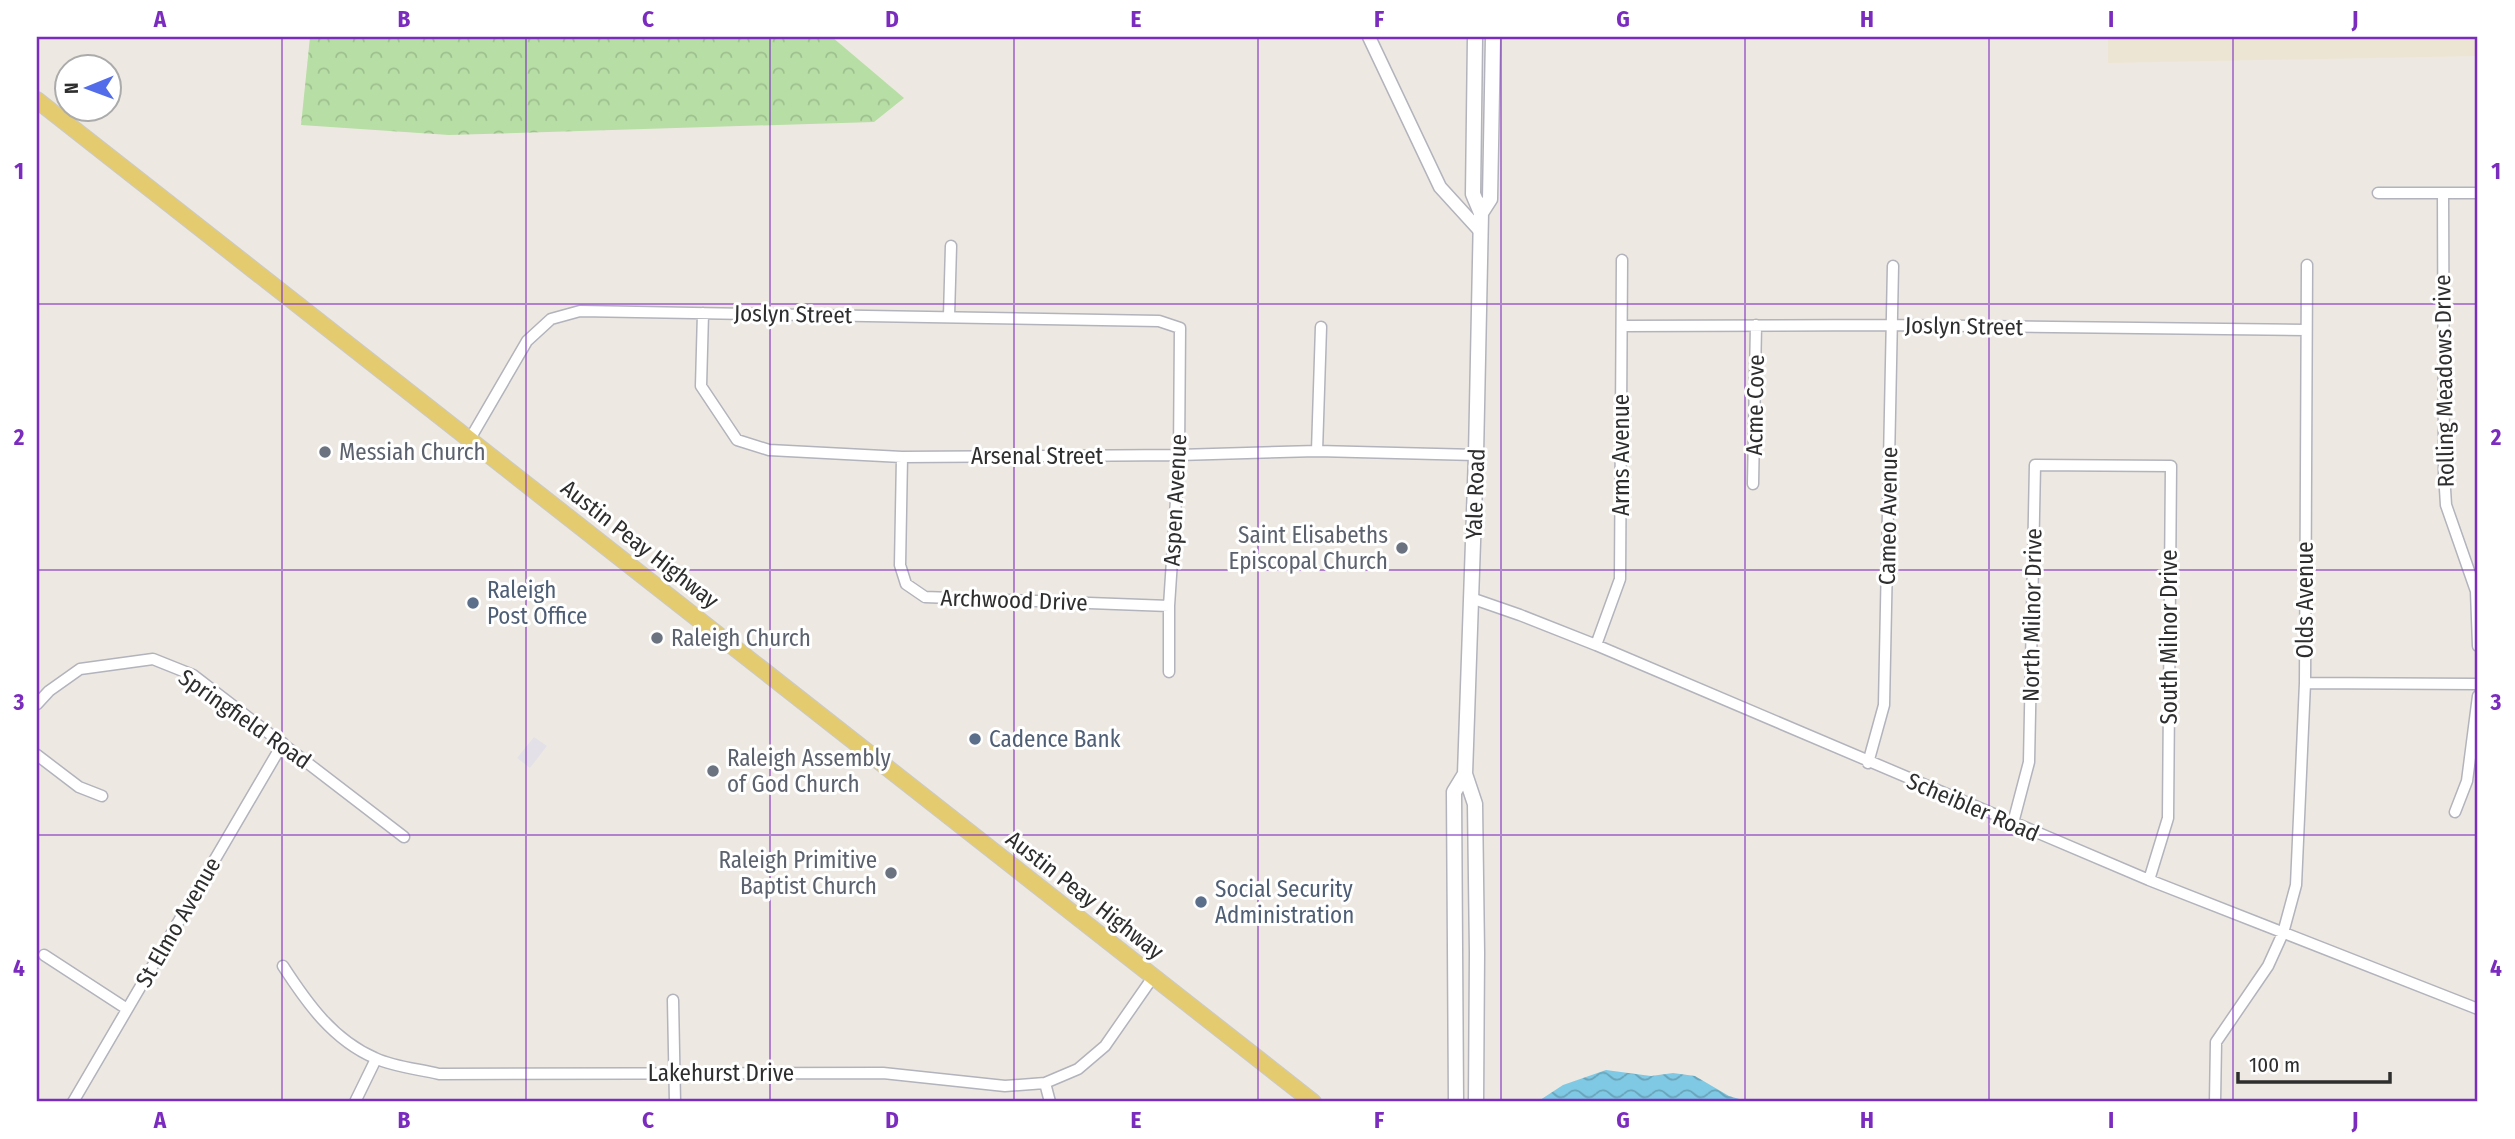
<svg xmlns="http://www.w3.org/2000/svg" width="2515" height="1139" font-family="'Fira Sans Condensed',sans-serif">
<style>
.industrial{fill:#e3e1e7}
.education{fill:#ede5d3}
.forest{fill:url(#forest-crowns)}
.water{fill:url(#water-waves)}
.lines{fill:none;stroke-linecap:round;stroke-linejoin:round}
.minor-casing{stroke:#b2b3bc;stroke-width:13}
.tertiary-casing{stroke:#b2b3bc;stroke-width:15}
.secondary-casing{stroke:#b2b3bc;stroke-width:17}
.primary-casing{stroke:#c9c9c9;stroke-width:18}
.minor{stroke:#fff;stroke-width:10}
.tertiary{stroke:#fff;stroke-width:12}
.secondary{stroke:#fff;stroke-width:14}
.primary{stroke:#e5cb70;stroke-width:16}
.grid{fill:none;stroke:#7b2cbf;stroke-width:2;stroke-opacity:0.55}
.worship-dot{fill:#6b7280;stroke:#fff;stroke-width:2.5}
.service-dot{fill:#5c6f8a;stroke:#fff;stroke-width:2.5}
.labels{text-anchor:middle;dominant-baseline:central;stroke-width:6;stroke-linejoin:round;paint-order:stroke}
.street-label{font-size:23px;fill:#2e2e2e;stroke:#fff}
.worship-label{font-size:23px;fill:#5b616d;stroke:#fff;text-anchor:start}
.service-label{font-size:23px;fill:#4e5e75;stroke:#fff;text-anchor:start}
.neatline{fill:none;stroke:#7b2cbf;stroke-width:2.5}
.grid-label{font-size:23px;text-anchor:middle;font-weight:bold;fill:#7b2cbf}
</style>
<defs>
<pattern id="forest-crowns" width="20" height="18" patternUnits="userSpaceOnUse" patternTransform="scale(1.75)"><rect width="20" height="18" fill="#b7dea4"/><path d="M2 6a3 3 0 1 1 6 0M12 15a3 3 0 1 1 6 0" fill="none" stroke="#9ebf8e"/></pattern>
<pattern id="water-waves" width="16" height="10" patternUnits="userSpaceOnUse" patternTransform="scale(1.75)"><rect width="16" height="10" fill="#80c9e4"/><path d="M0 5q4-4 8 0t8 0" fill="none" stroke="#69a4b9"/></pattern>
</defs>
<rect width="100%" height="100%" fill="#ede9e2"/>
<path class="industrial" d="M534,737L547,746L530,768L517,758Z"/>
<path class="education" d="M2108,37H2478V56L2108,63Z"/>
<path class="forest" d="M310,37H832L904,98L874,122L449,135L301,125Z"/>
<path class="water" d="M1606,1070L1651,1076L1673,1073L1695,1076L1729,1096L1746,1101L1767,1102H1537L1563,1085Z"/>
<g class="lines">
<g class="minor-casing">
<path id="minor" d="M2378,193H2478
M2443,194L2444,473L2446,505L2476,591L2478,646
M703,313L701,386L737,440L769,450L902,457L1179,455L1317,451L1476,455
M949,316L951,246
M1622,326L1892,325L2306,330
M470,439L527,341L551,319L580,311L1159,321L1180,328L1179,455L1169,606V672
M1317,451L1321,327
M902,457L900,565L906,584L925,597L1169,606
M1753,484L1756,325
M1471,598L1520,615L1596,645L2149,880L2478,1009
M1596,645L1620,579L1622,260
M2305,683L2478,684
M37,704L49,691L80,669L153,659L193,675L404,837
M37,755L79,787L102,796
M1868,763L1884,705L1893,266
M2455,812L2467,781L2478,696
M2013,823L2029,762L2035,465L2171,466L2168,818L2149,880
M44,955L127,1009
M283,966C307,1003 333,1040 375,1058C394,1067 419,1069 439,1074L883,1073L1005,1086L1045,1083L1078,1069L1105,1046L1153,977
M673,1000L675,1102
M1045,1083L1050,1102
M73,1102L283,743
M355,1102L376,1059
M2215,1102L2216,1042L2268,966L2283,933L2296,885L2305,683L2307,265"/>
</g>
<g class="tertiary-casing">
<path id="tertiary" d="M1369,37L1440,187L1481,232"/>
</g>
<g class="secondary-casing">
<path id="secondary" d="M1475,37L1473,194L1481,213L1476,455L1465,774L1475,804L1477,953L1476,1102
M1481,213L1490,199L1493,37
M1456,1102L1454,792L1465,774"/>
</g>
<g class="primary-casing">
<path id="primary" d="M37,100L1313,1102"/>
</g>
<use href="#minor" class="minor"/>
<use href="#tertiary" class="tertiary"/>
<use href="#secondary" class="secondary"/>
<use href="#primary" class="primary"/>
</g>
<path class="grid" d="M282,37V1102M526,37V1102M770,37V1102M1014,37V1102M1258,37V1102M1501,37V1102M1745,37V1102M1989,37V1102M2233,37V1102M37,304H2478M37,570H2478M37,835H2478"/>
<g class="worship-dot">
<circle cx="325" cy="452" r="7"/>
<circle cx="1402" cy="548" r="7"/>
<circle cx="657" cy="638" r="7"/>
<circle cx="713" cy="771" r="7"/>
<circle cx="891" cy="873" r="7"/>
</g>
<g class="service-dot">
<circle cx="473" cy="603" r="7"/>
<circle cx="975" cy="739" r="7"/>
<circle cx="1201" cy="902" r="7"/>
</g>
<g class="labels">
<g class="street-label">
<text transform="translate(793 314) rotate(1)">Joslyn Street</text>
<text transform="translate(1964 326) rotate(1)">Joslyn Street</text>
<text transform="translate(2444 381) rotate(-91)">Rolling Meadows Drive</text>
<text transform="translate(1755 405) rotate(-89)">Acme Cove</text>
<text transform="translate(1621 455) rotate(-90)">Arms Avenue</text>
<text x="1037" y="456">Arsenal Street</text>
<text transform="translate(1475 494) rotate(-88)">Yale Road</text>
<text transform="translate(1175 500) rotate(-87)">Aspen Avenue</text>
<text transform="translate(1888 516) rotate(-89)">Cameo Avenue</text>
<text transform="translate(640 544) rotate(38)">Austin Peay Highway</text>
<text transform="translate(1014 600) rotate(2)">Archwood Drive</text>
<text transform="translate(2305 600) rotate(-90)">Olds Avenue</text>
<text transform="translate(2032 615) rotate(-89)">North Milnor Drive</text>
<text transform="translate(2169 637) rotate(-90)">South Milnor Drive</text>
<text transform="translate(245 719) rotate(35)">Springfield Road</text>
<text transform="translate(1973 807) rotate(23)">Scheibler Road</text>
<text transform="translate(1085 895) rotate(38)">Austin Peay Highway</text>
<text transform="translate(178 922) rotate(-60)">St Elmo Avenue</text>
<text x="721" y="1073">Lakehurst Drive</text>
</g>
<g class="worship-label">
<text x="339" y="452">Messiah Church</text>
<text x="1388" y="535" text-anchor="end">Saint Elisabeths<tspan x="1388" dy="26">Episcopal Church</tspan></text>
<text x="671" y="638">Raleigh Church</text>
<text x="727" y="758">Raleigh Assembly<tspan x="727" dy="26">of God Church</tspan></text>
<text x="877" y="860" text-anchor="end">Raleigh Primitive<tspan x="877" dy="26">Baptist Church</tspan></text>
</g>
<g class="service-label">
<text x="487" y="590">Raleigh<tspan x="487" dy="26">Post Office</tspan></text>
<text x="989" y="739">Cadence Bank</text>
<text x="1215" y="889">Social Security<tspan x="1215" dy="26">Administration</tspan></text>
</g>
</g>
<rect width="2515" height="1139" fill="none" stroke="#ffffff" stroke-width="77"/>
<g transform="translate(88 88) rotate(269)"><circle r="33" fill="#ffffff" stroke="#ababab" stroke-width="2"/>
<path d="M0-5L12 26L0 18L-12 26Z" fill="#536dea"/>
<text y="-10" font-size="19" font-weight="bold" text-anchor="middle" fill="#2e2e2e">N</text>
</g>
<path d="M2238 1072v10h152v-10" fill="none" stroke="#2e2e2e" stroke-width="3.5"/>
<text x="2249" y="1072" font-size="21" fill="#2e2e2e" stroke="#ffffff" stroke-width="5" paint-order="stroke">100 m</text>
<rect x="38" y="38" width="2438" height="1062" class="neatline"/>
<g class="grid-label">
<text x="160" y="27">A</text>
<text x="404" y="27">B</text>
<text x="648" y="27">C</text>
<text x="892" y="27">D</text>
<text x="1136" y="27">E</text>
<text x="1379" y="27">F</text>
<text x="1623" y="27">G</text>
<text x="1867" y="27">H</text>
<text x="2111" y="27">I</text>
<text x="2355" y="27">J</text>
<text x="19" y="179">1</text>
<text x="2496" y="179">1</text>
<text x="19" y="445">2</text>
<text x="2496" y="445">2</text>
<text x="19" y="710">3</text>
<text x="2496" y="710">3</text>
<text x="19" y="976">4</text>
<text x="2496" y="976">4</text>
<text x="160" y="1128">A</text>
<text x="404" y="1128">B</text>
<text x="648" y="1128">C</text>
<text x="892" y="1128">D</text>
<text x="1136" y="1128">E</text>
<text x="1379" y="1128">F</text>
<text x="1623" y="1128">G</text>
<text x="1867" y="1128">H</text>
<text x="2111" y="1128">I</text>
<text x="2355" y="1128">J</text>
</g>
</svg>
